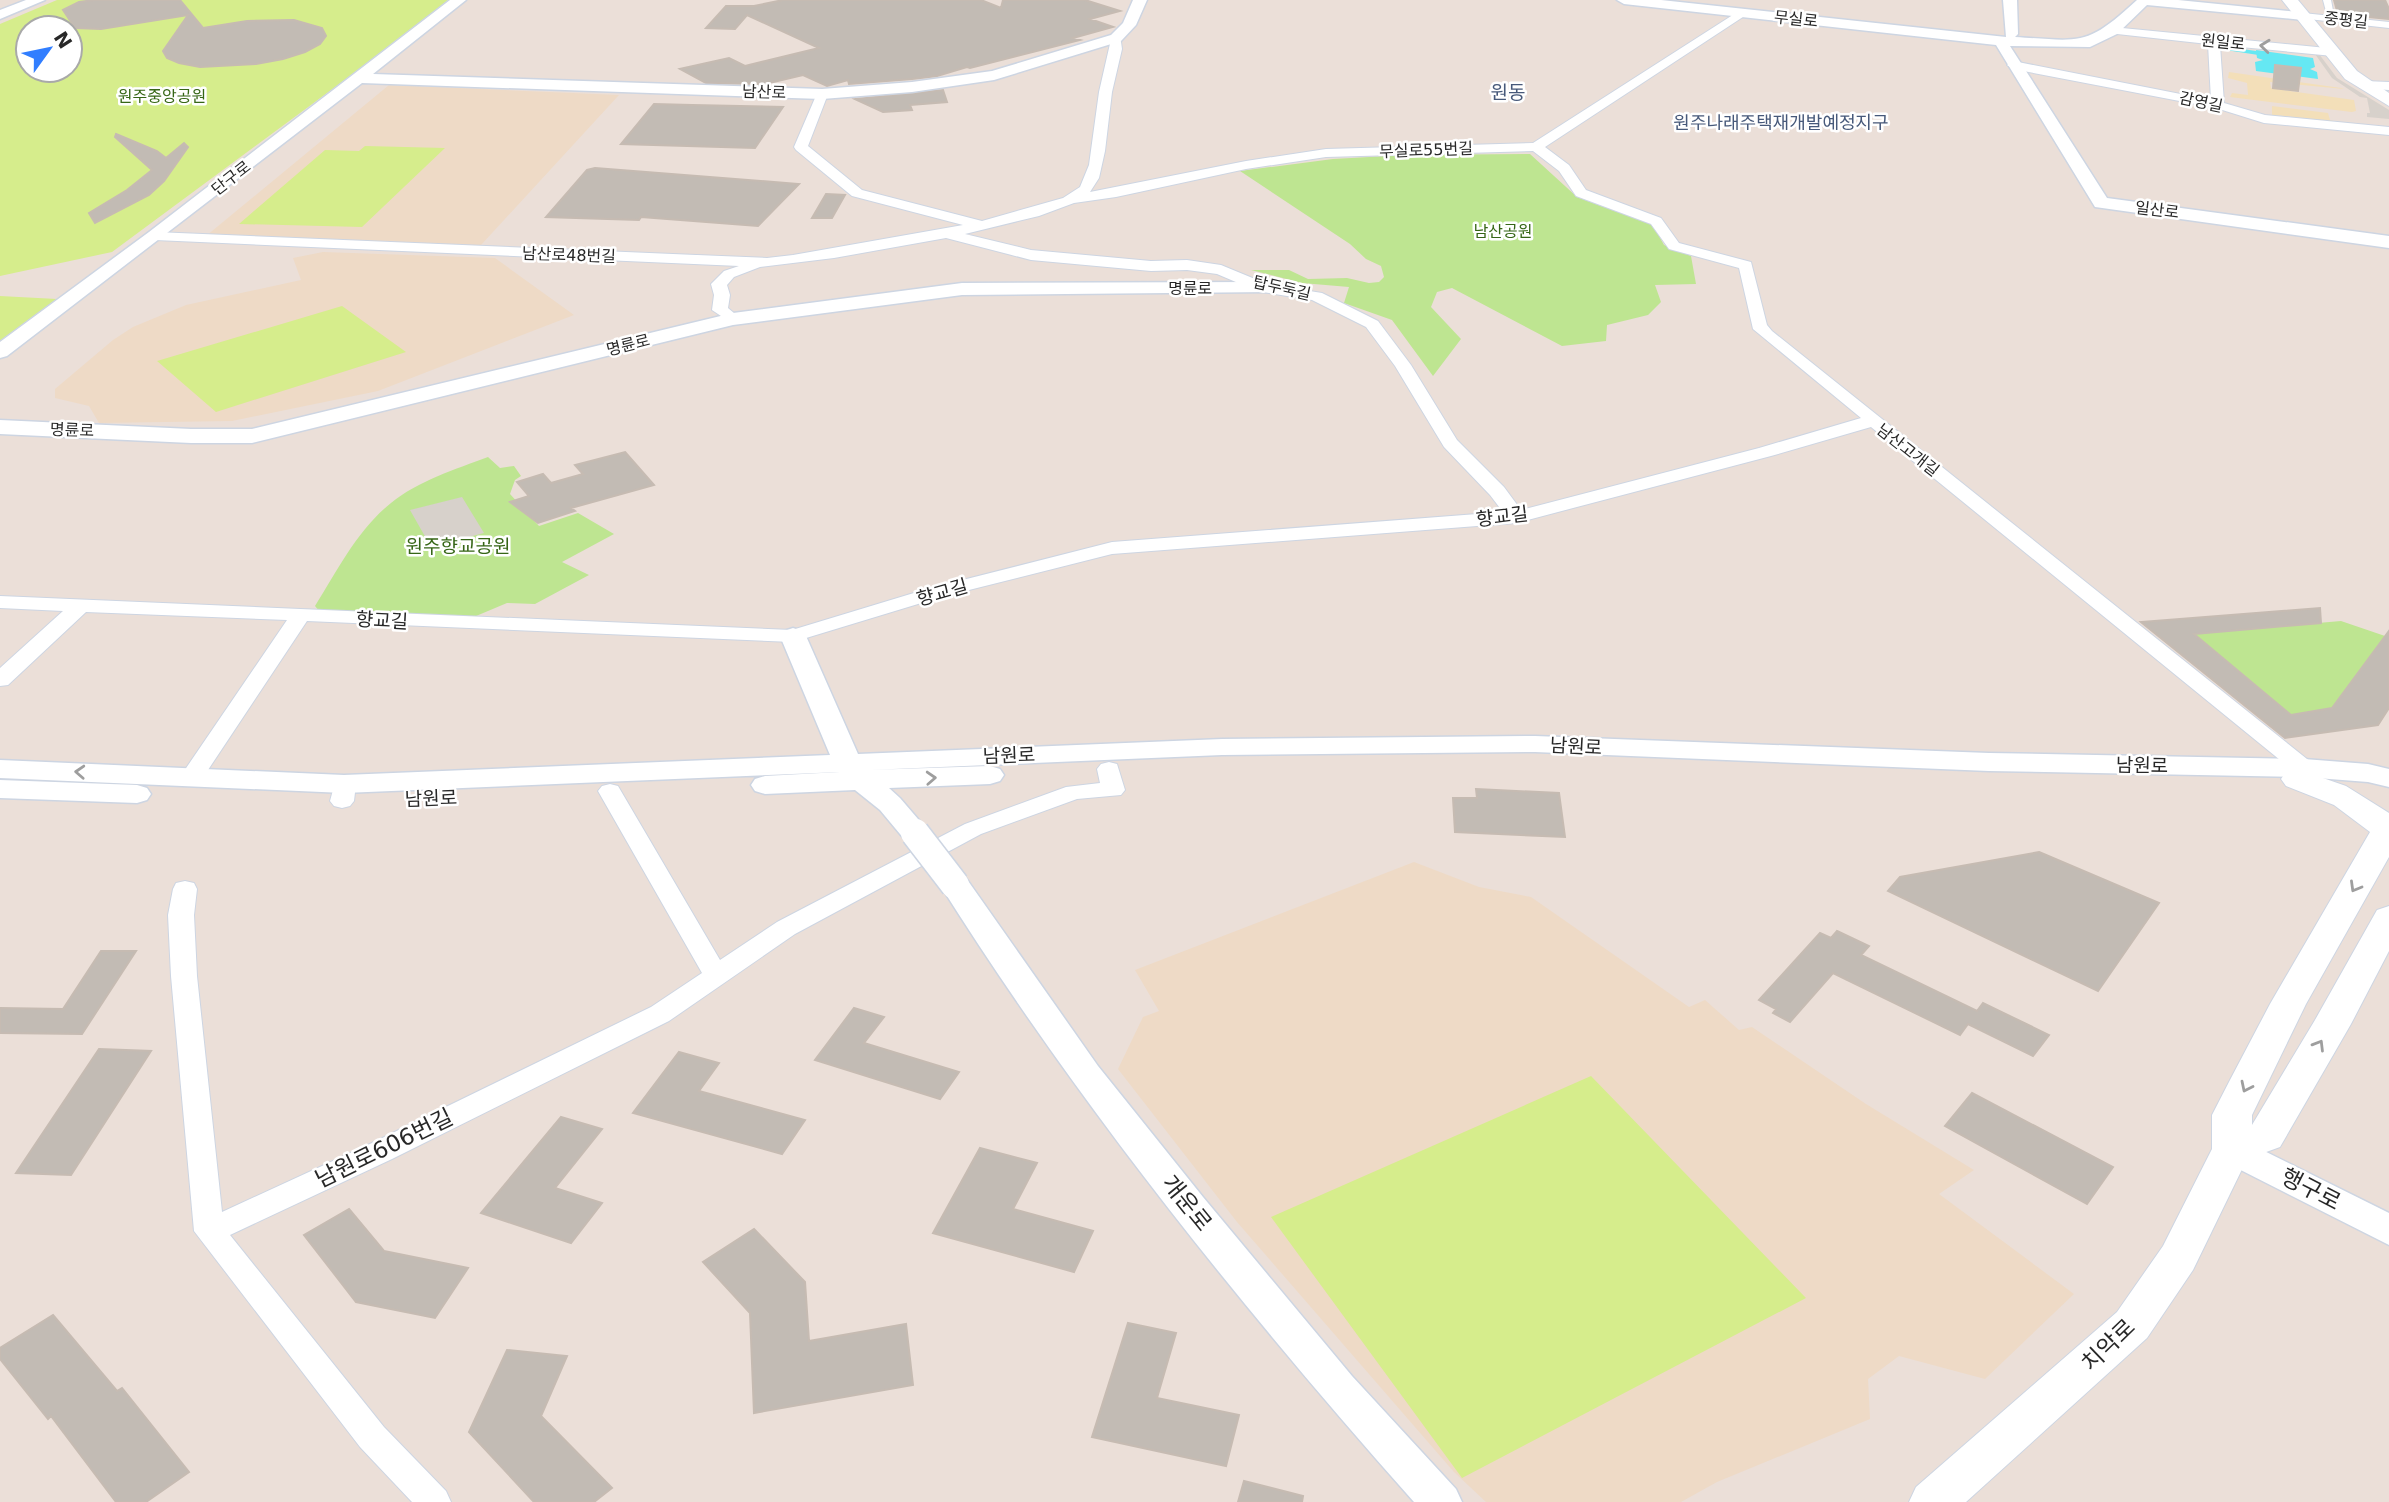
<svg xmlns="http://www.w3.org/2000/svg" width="2389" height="1502" font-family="'DejaVu Sans','Noto Sans KR',sans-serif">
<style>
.education{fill:#eedac6}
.green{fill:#bee591}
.sand{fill:#f3dfb9}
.pitch{fill:#d6ed8c;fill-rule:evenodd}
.plaza{fill:#d7d1cb}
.water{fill:#65e8f3}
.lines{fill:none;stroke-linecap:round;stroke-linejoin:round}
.stream{stroke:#65e8f3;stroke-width:3.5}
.building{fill:#c2bbb4;stroke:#c6bbb2;stroke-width:2}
.pedestrian-casing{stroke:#cdd5e2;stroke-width:2}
.minor-casing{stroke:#cdd5e2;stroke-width:2}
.tertiary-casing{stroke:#cdd5e2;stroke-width:3}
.secondary-casing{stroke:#cdd5e2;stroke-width:2}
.pedestrian{fill:#fff;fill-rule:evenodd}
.minor{fill:#fff;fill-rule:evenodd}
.tertiary{fill:#fff;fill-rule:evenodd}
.secondary{fill:#fff;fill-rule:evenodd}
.tertiary-bridge-casing{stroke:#cdd5e2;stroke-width:31;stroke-linecap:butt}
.tertiary-bridge{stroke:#fff;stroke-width:28}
.oneway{stroke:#9e9e9e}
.labels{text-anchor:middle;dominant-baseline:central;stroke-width:5;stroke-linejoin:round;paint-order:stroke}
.far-street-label{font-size:16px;fill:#282828;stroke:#fff}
.far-park-label{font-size:16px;fill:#366616;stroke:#fff}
.far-neighbourhood-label{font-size:18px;fill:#47597a;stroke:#fff}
.far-quarter-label{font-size:19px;fill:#47597a;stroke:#fff}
.street-label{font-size:19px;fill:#282828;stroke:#fff}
.park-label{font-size:19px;fill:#366616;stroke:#fff}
.near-street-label{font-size:23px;fill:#282828;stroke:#fff}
</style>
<rect width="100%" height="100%" fill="#ebdfd8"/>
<path class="education" d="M389,85L619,95L481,245L472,248L206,236Z
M323,252L495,258L574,315L378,391L232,421L99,423L89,406L55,398V389L113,340L133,327L186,305L301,280L293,258Z
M1414,862L1479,887L1531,897L1689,1007L1705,1000L1739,1030L1752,1027L1866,1104L1974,1170L1939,1194L2074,1294L1985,1379L1899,1356L1868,1379L1870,1419L1717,1482L1681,1502H1486L1454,1472L1237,1222L1118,1069L1143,1017L1159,1011L1135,970Z"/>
<path class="green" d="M1530,154L1577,197L1653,225L1664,245L1691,256L1696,284L1655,285L1661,302L1648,315L1607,325L1606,341L1562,346L1452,288L1437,292L1431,307L1461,339L1433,376L1392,320L1344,303L1349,287L1302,283L1251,270H1289L1308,279L1347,278L1369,283L1379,282L1384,277L1381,266L1366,259L1350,244L1240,171L1333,159L1406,155Z
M488,457L500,468L514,466L521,476L515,480L510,494L539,526L578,513L614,534L562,562L589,575L535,604L507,603L469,619L320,612L315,606C337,571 358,529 391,503C418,481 456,469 488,457Z
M2341,621L2385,636L2332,708L2291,715L2194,634Z"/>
<path class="sand" d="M2229,72L2341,88L2344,89L2270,82L2271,88L2276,89L2354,100L2356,111L2352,112L2230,97L2232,93L2248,95L2247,83L2228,78Z
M2272,106L2328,113L2330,120L2337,122L2274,115H2272Z"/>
<path class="pitch" d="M57,0H453L112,252L0,276V24ZM28,28H70V70H28Z
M365,146L445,148L362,227L239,224L325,150L359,151Z
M0,296L57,299L0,341Z
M342,306L406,352L216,412L157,361Z
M1591,1076L1806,1298L1462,1478L1271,1217Z"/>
<path class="plaza" d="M2315,54H2319L2337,78L2389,110V119L2367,117V113H2370L2367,98L2360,97L2332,78Z
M462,497L484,533L431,547L410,510Z"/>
<path class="water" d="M2256,50L2313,58L2315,67L2310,69L2317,72L2318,79L2256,71L2255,62L2263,60L2257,58Z"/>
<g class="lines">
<path class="stream" d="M2231,49L2257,53"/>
</g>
<path class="building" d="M94,0H180L203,28L247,21L294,20L322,28L326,36L320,44L305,52L283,59L256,64L200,67L179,63L167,58L163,51L188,15L101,29L75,28L63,10L79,2Z
M783,0H981L1001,8L1003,0H1085L1120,11L1090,19L1113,27L1073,38L1080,40L970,68L967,67L937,76L912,79L849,84L848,80L827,86L803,75L765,84L706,83L680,69L729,58L745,66L819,48L747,15L735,29L706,28L726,6H754Z
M2334,0H2385L2389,9V19L2338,14Z
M2275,65L2301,68L2298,91L2273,88Z
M943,90L947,102L910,105L912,110L883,112L855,99Z
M654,104L692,105L783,107L755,148L621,144Z
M116,134L157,151L166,158L184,143L188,147L164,181L149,195L95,223L89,213L127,190L152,170L115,137Z
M595,168L799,184L758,226L641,217L639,220L546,217L587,170Z
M826,194L845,195L832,218H812Z
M625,452L654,485L571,508L575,511L538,523L510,502L529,496L517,482L543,474L551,483L583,474L575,465Z
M2320,608L2321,623L2194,634L2291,715L2332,708L2389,631V708L2378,725L2285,738L2141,622Z
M1476,789L1559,793L1565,837L1455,832L1453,798H1477Z
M2039,852L2159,903L2098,991L1888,891L1900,877Z
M1837,931L1869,946L1861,955L1977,1011L1983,1003L2049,1035L2033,1056L1968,1024L1960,1035L1833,973L1790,1022L1773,1013L1776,1009L1759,1000L1820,933L1831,938Z
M101,951H136L82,1034L0,1033V1008L63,1009Z
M854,1008L884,1017L864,1043L959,1072L940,1099L815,1060Z
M99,1049L151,1051L71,1175L16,1173Z
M679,1052L719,1063L699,1091L805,1120L782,1154L633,1113Z
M1972,1093L2113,1167L2087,1204L1945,1126Z
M561,1117L602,1129L555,1188L602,1203L571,1243L481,1213Z
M980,1148L1037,1163L1013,1209L1093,1231L1074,1272L933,1233Z
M349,1209L384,1251L468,1268L435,1318L356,1302L304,1235Z
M754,1229L805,1282L809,1341L906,1324L913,1385L754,1413L750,1313L703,1262Z
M53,1315L117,1391L122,1388L189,1472L146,1502H116L51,1416L48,1419L0,1359V1348Z
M1128,1323L1176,1333L1157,1398L1239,1415L1226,1466L1092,1437Z
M507,1350L567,1356L541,1416L612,1488L594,1502H534L469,1432Z
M1244,1481L1303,1496L1302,1502H1238Z"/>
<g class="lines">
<g class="pedestrian-casing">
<path id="pedestrian" d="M2323,0H2331L2335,21L2328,19Z"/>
</g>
<g class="minor-casing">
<path id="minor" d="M1739,11L1749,13L1545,147L1569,165L1586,190L1661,218L1679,243L1751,262L1767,325L1772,331L2312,763L2316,768L2312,773H2296L1871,427L1771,456L1516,523L1112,554L941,597L793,642L307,621L200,782H184L180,777L287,620L86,612L8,685L0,686V668L63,611L0,608V596L792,630L927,589L1112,542L1503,512L1490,495L1444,447L1395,366L1366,327L1312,300L1257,291L1217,274L1187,270L1151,271L1031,260L946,238L834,258L760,267L734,277L727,285L730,295L728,308L741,319L733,324L712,310L714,295L711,284L724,271L739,266L155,240L148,236L155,232L767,258L793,255L963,225L852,196L796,150L794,147L818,91H826L828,94L808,146L862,190L982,221L1063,198L1080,187L1089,165L1099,92L1112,35H1120L1122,49L1112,92L1105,151L1099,178L1090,192L1246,161L1326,149L1533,143ZM1533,151L1559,171L1576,196L1651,224L1669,249L1739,268L1753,329L1861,418L1759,448L1521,510L1504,487L1457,440L1411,365L1378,321L1322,293L1267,284L1221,265L1187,260L1151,261L1031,250L965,234L1039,216L1074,203L1116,197L1246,169L1326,157Z
M2303,13L2389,22V28L2299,18L2297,16Z
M2112,27L2337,49L2339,52L2333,56L2220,45L2224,103L2265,115L2389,127V135L2264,123L2216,108L2013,69L2007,65L2013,61L2211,100L2208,44L2108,33V29Z
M2364,81L2389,82V90L2360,88L2358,85Z
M1109,762L1117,764L1125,790L1121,795L1077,799L981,834L795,934L669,1021L392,1159L230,1235L384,1427L446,1491L451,1502H412L360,1447L194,1231L171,976L168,915L173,889L176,883L185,881L194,883L197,889L194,915L197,976L222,1212L372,1143L651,1007L702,973L598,791L602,786L610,784L618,786L720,960L777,922L965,824L1066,787L1100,783L1097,769L1101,764Z
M344,777L352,779L356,784L354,801L350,806L342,808L334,806L330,801L336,779Z"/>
</g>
<g class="tertiary-casing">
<path id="tertiary" d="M26,0H45L0,19V10Z
M450,0H466L373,74L822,89L912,82L992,71L1111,35L1123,23L1133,0H1147L1136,25L1121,41L994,80L912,92L822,99L362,83L7,356L0,358V342L149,232Z
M1617,0H1661L2006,37L2003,0H2017L2018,34L2015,37C2082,41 2086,47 2137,0H2178L2308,13V19L2303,20L2147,5L2117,34L2090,47L2010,46L2107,198L2389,236V248L2095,207L1996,45L1624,4Z
M1263,282L1270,284L1273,288L1270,292L962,295L733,325L252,443H191L0,434V420L191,429H252L733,313L962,283Z
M793,628L802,631L806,636L858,754L1222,739L1535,736L1989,753L2304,759L2368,764L2389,769V787L2368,782L2304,777L1989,771L1535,752L1222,755L869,770L990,766L1000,769L1004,775L1000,781L990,784L889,788L900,798L930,833L925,840L915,842L905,840L880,810L855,790L765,794L755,791L751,785L755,779L765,776L840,772L344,793L0,778V760L344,775L830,755L780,636L784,631Z
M0,780L137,785L147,788L151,794L147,800L137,803L0,798Z
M955,875L966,878L1098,1066L1203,1197L1352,1376L1456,1489L1462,1502H1414C1242,1308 1078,1104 940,885L944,878Z
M2232,1135L2389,1213V1245L2219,1159L2214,1149L2219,1139Z"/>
</g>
<g class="secondary-casing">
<path id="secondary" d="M2282,0H2298L2357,71L2389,93V106L2345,79Z
M2297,769L2346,786L2389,813V857L2306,1004L2252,1115V1125L2315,1020L2377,910L2389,906V951L2351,1024L2280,1147L2247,1159L2193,1270L2147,1338L1966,1502H1909L1916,1487L2117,1312L2163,1246L2212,1149V1115L2230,1080L2270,1004L2370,832L2334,805L2286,786L2281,779L2286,772Z"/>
</g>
<use href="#pedestrian" class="pedestrian"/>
<use href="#minor" class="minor"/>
<use href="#tertiary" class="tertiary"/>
<use href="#secondary" class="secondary"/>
<g class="tertiary-bridge-casing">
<path id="tertiary-bridge" d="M915,833L955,885"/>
</g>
<use href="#tertiary-bridge" class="tertiary-bridge"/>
</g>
<defs><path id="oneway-chevron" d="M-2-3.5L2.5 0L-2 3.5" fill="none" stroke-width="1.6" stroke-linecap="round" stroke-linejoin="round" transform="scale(1.75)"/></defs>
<g class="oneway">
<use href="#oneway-chevron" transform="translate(2265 46) rotate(-174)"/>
<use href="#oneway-chevron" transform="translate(80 772) rotate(-177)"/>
<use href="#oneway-chevron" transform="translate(931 778) rotate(-3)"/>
<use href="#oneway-chevron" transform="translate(2355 887) rotate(120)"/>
<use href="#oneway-chevron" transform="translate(2319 1045) rotate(-59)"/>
<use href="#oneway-chevron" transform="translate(2246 1087) rotate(116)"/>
</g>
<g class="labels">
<g class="far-street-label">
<text transform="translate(1796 19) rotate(6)">무실로</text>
<text transform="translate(2346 20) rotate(6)">중평길</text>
<text transform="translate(2223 42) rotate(6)">원일로</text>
<text transform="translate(764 92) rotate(2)">남산로</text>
<text transform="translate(2201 102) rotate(12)">감영길</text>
<text transform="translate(1426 150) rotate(-2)">무실로55번길</text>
<text transform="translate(231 178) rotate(-38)">단구로</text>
<text transform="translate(2157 210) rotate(7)">일산로</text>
<text transform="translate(569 255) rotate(2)">남산로48번길</text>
<text x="1190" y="288">명륜로</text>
<text transform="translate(1282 288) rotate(13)">탑두둑길</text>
<text transform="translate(628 345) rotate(-14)">명륜로</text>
<text transform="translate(72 430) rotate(2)">명륜로</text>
<text transform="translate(1908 450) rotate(38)">남산고개길</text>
</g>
<g class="far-park-label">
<text x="162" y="96">원주중앙공원</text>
<text x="1503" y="231">남산공원</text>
</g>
<g class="far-neighbourhood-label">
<text x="1781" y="122">원주나래주택재개발예정지구</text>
</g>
<g class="far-quarter-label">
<text x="1508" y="92">원동</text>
</g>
<g class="street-label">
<text transform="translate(1502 516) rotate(-7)">향교길</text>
<text transform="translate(942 592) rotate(-16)">향교길</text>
<text transform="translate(382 620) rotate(3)">향교길</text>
<text transform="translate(1576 746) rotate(3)">남원로</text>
<text transform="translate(1009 755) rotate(-2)">남원로</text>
<text transform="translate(2142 765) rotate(1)">남원로</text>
<text transform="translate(431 798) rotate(-2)">남원로</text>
</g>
<g class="park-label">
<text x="458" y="546">원주향교공원</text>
</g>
<g class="near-street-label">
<text transform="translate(384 1148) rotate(-26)">남원로606번길</text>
<text transform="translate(2311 1189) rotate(27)">행구로</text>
<text transform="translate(1187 1203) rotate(51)">개운로</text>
<text transform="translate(2108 1345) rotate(-44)">치악로</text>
</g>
</g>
<g transform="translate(49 49) rotate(57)"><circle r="33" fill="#ffffff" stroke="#a9a9a9" stroke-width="2"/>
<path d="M0-5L12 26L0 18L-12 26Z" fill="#317eff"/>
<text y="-10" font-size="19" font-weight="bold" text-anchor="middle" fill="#282828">N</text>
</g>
</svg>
